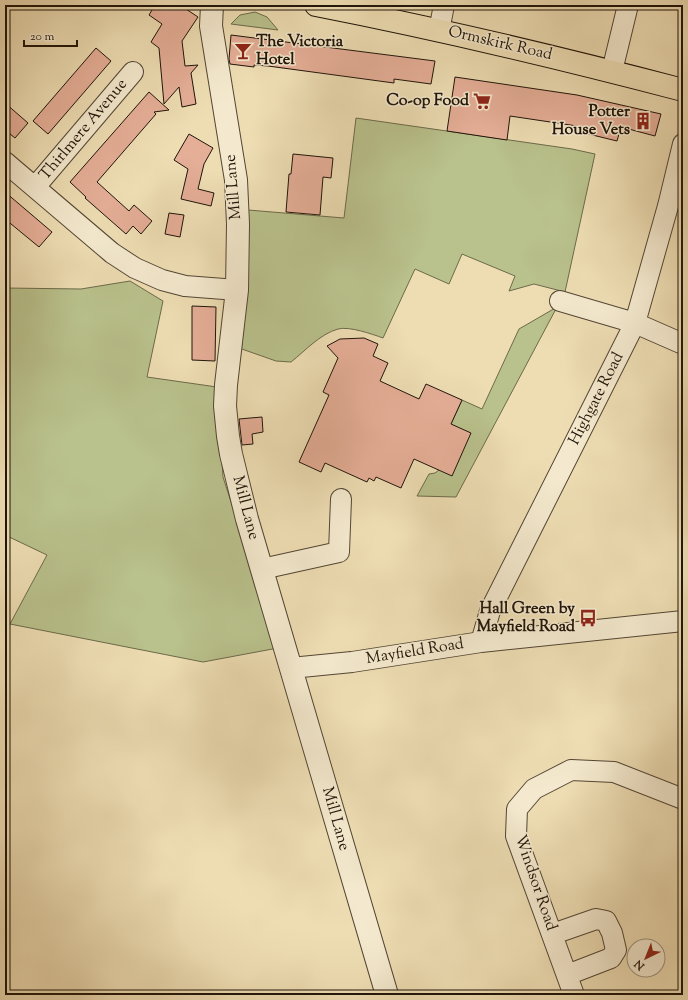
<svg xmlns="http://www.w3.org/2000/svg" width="688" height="1000" font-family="'Sorts Mill Goudy',serif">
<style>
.green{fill:#b9c18c;stroke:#6c6a4a}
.building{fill:#e5ae97;stroke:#1f1409}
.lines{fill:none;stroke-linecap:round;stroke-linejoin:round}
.minor-casing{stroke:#534634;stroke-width:22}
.tertiary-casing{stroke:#534634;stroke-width:24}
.primary-casing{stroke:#1f1409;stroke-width:24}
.minor{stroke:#f4e9ce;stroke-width:20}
.tertiary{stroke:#f4e9ce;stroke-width:22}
.primary{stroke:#eeddb3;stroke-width:22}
.labels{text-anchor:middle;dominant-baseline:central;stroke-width:3;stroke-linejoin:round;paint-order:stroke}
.poi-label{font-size:16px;font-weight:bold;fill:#1f1409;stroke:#f4e9ce;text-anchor:end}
.street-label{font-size:16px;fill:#1f1409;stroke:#f4e9ce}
</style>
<rect width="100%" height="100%" fill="#eeddb3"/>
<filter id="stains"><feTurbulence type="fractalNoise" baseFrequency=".005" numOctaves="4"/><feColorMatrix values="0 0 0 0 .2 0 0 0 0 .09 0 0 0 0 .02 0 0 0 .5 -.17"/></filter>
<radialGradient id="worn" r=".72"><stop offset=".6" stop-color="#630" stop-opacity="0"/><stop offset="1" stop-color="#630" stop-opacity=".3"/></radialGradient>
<path class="green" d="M255,12L267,17L278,30L231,24L240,15Z
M356,118L572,149L595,154L565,292L534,284L509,291L515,276L462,254L449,284L415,269L383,338C372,334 349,326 338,329C320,334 305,351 291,362L276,361L239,348L248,210L344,218Z
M130,281L163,301L147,377L217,387L223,477L278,648L203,662L10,624L47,555L5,535V288L81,289Z
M557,307L456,497L417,496L429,474L435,473L439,470L451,424L462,400L482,409L519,329Z"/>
<path class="building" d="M155,5H180L198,17L182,41L185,66L198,65L191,73L196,104L182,107L179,87L164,104L159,48L151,42L162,24L149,15Z
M231,35L435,61L431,84L394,79V83L268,66L254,65V67L230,64L229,59Z
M96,48L111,61L48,134L33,121Z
M455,77L577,95L661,114L655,136L621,127L617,141L576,131L577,126L510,116L507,140L447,131Z
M149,92L169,110L154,112L156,114L97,182L129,211L134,205L152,221L141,234L133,226L126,234L85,198L86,197L70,182Z
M5,103L28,123L15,138L5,130Z
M189,134L213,148L204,164L198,189L214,193L211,206L181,199L188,169L174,160Z
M293,154L333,158L331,178L323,177L320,215L286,212L289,174H291Z
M5,192L52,232L39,247L5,219Z
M169,213L184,215L180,237L165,234Z
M192,306L216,307L215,361L192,360Z
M364,338L378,344L373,356L388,363L380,381L419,399L426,384L462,400L451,424L471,433L452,476L414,459L401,488L376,477L374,481L369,478L367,482L325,463L321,472L299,462L329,395L323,392L338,358L327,346L340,339Z
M262,417L263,432L252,434L253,444L242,445L239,419Z"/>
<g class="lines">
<g class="minor-casing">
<path id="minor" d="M439,31L444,5
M612,71L628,5
M5,162L112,253L135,268L162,280L185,286L237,290
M35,187L133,72
M560,301L635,323L683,344
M262,569L339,552L341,499
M481,642L490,611L635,323L668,206L683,144
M291,668L352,662L481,642L683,621
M553,934L596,919L606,921L612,933L616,950L611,958L567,975
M574,995L516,836L517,809L534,789L571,770L614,772L683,799"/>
</g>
<g class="tertiary-casing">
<path id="tertiary" d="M212,5L211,26L236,180L238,224L237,290L226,385L225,406L228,436L231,454L247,519L387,995"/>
</g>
<g class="primary-casing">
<path id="primary" d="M316,5C439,29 561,58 683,90"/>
</g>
<use href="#minor" class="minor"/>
<use href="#tertiary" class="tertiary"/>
<use href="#primary" class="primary"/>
</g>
<defs>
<g id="bar-bare" transform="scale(1.38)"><path d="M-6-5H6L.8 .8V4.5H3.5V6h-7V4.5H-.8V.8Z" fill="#8f2418" stroke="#f4e9ce" stroke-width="2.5" paint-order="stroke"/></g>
<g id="supermarket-bare" transform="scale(1.38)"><path d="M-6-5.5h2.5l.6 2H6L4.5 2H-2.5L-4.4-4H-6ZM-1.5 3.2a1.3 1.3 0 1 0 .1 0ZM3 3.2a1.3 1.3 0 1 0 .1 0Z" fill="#8f2418" stroke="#f4e9ce" stroke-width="2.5" paint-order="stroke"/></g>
<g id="building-bare" transform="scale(1.38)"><path d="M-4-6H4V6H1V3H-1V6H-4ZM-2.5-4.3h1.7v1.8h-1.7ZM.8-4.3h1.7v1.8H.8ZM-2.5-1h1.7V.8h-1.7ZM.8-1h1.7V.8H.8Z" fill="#8f2418" stroke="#f4e9ce" stroke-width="2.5" paint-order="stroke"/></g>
<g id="bus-bare" transform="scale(1.38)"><path d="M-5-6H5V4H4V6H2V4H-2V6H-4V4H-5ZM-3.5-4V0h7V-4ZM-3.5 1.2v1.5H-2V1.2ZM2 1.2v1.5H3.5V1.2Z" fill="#8f2418" stroke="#f4e9ce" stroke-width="2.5" paint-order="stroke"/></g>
</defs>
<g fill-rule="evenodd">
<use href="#bar-bare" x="243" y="51"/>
<use href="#supermarket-bare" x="482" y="101"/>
<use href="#building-bare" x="643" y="121"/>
<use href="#bus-bare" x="588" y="618"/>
</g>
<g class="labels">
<g class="poi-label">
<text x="256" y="42" text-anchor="start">The Victoria<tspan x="256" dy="18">Hotel</tspan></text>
<text x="469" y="101">Co-op Food</text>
<text x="630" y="112">Potter<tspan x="630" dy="18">House Vets</tspan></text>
<text x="575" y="609">Hall Green by<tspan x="575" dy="18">Mayfield Road</tspan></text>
</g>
<g class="street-label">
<text transform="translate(500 44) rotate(13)">Ormskirk Road</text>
<text transform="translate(84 130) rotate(-50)">Thirlmere Avenue</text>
<text transform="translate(234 187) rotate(-95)">Mill Lane</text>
<text transform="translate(597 399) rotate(-63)">Highgate Road</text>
<text transform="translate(245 508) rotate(75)">Mill Lane</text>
<text transform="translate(415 652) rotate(-9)">Mayfield Road</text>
<text transform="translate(335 819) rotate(74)">Mill Lane</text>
<text transform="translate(535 883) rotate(71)">Windsor Road</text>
</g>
</g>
<rect width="688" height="1000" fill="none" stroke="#eeddb3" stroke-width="20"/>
<rect x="6" y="6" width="676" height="988" fill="none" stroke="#1f1409" stroke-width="2"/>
<rect x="10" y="10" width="668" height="980" fill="none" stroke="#1f1409"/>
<g transform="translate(646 958) rotate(223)"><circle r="19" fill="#f4e9ce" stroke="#9f947f"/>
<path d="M0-3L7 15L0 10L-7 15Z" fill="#8f2418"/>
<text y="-6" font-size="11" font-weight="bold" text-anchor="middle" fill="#1f1409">N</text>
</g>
<path d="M24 40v6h53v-6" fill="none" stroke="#1f1409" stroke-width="2"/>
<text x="30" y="40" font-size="12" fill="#1f1409" stroke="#f4e9ce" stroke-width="3" paint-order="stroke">20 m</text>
<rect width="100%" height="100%" filter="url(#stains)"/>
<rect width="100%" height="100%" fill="url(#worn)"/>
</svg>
